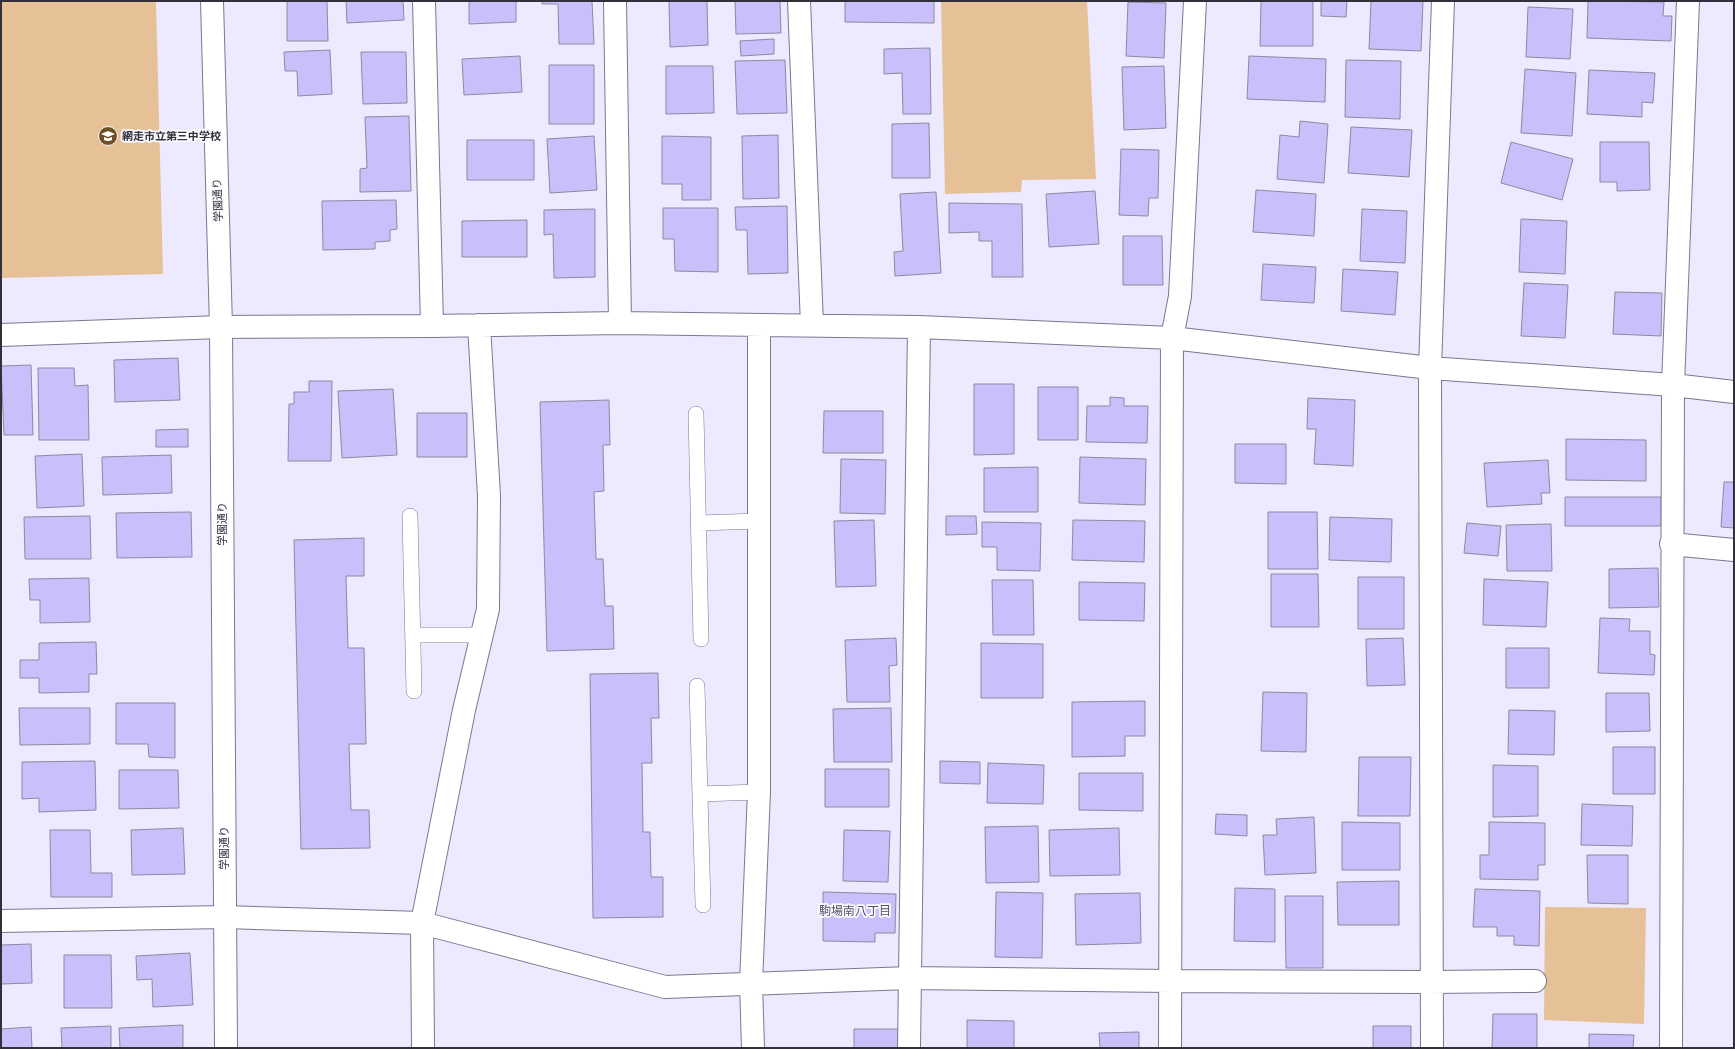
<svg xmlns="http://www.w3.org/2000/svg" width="1735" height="1049" font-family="'Fira Sans','Noto Sans JP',sans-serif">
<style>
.green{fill:#e6c198}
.building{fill:#cabffa;stroke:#8d89a1}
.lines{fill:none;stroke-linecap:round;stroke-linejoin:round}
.service-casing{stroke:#7b778d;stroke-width:16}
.minor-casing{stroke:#7b778d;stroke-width:24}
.tertiary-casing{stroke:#7b778d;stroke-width:24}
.service{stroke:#fff;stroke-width:15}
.minor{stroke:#fff;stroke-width:22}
.tertiary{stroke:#fff;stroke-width:22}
.labels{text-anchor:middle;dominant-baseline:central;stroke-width:3.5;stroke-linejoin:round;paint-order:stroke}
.poi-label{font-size:11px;font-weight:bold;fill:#32303a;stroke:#fafaff;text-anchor:start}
.street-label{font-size:11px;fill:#32303a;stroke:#fafaff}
.neighbourhood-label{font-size:12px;fill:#555166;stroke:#fafaff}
</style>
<rect width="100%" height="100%" fill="#edeaff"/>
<path class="green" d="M1,1H156L163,274L1,278Z
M941,1H1087L1096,179L1022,180L1021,192L945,194Z
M1545,907L1646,908L1644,1024L1544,1020Z"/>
<path class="building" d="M287,1H327L328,41H287Z
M346,1H403L404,20L347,23Z
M469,1H516V22L469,24Z
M542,1H592L594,44H559L558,4H542Z
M669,1H707L708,45L670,47Z
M735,1H780L781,33L736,34Z
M845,1H934V23L845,22Z
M1261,1H1313V46H1260Z
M1321,1H1347L1346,17L1321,16Z
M1371,1H1423L1421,51L1369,49Z
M1588,1L1664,2L1663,16H1672L1671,41L1587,38Z
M1128,2L1166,3L1164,58L1126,56Z
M1528,7L1573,9L1570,59L1526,57Z
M774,39V54L741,56L740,41Z
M930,48L931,114H903L902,73L884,74V49Z
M330,50L332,94L298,96L297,71H285L284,52Z
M361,52H406L407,103L363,104Z
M520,56L522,92L464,95L462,59Z
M1249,56L1326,59L1325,102L1247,99Z
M785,60L787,113L737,114L735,61Z
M1346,60L1401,61L1400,119L1345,117Z
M549,65H594V124H549Z
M666,66H713L714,113L666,114Z
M1164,66L1166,128L1124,130L1122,67Z
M1525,69L1576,73L1572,136L1521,133Z
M1589,70L1655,73L1653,103L1642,102V117L1587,114Z
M409,116L411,191L360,192V169L367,168L365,117Z
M1300,121L1328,124L1324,183L1277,179L1280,135L1299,137Z
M929,123L930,178H892V124Z
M1351,127L1412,130L1409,177L1348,173Z
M778,135L779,198L743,199L742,136Z
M594,136L597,190L550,193L547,139Z
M662,136L711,137V200H682V184H662Z
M467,140H534V180H467Z
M1511,142L1573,159L1562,200L1501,183Z
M1600,142H1649L1650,190L1617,191V182H1600Z
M1121,149L1159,150L1158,198H1149L1148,216L1119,215Z
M1256,190L1316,194L1314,236L1253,232Z
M1095,191L1099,244L1049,247L1046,194Z
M936,192L941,273L895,276L894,252L903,251L900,194Z
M396,200L397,229L390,230V241L375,242V249L323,250L322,201Z
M949,203L1022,204L1023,277H992V241H979V232L949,233Z
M787,206L788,273L748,274L747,230H736L735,207Z
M663,208H718V272L675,271L674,239H663Z
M595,209V277L554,278L553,234L544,235V210Z
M1362,209L1407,211L1405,263L1360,261Z
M1521,219L1567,221L1565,274L1519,272Z
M527,220V257H462V221Z
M1123,236H1162L1163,285H1123Z
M1263,264L1316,267L1314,303L1261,300Z
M1343,269L1398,272L1395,315L1341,311Z
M1524,283L1568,285L1565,338L1521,336Z
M1615,292L1662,293L1661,336L1613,334Z
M178,358L180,400L115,402L114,360Z
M31,365L33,435H4L1,366Z
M38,368H74L75,386L88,385L89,440H39Z
M309,381H332L331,461H288L289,404H294V392H309Z
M974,384H1014V454L974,455Z
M1038,387H1078V440H1038Z
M393,389L397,455L342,458L338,391Z
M1110,397L1124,398V406H1148L1147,443L1086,442L1087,406H1110Z
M1308,398L1355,400L1353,466L1314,464L1316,429H1307Z
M609,400L610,445H603L604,491L594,492L596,559H603L605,606H613L614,649L547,651L540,402Z
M824,411H883V453H823Z
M417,413H467V457H417Z
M188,429V447H156V430Z
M1566,439L1646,440V481L1566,480Z
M1235,444H1286V484L1235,483Z
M82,454L84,506L37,508L35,456Z
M171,455L172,493L103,495L102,457Z
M1080,457L1146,459L1145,505L1079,503Z
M841,459L886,460L885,514L840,513Z
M1548,460L1550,493H1541L1542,504L1487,507L1484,463Z
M1038,467V512H984V468Z
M1724,482H1734V528L1721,527Z
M1565,497H1661V526H1565Z
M191,512L192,557L117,558L116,513Z
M1268,512H1317L1318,569H1268Z
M90,516L91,559H25L24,517Z
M946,516H976L977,534L946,535Z
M1330,517L1392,519L1391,562L1329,560Z
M874,520L876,586L836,587L834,521Z
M1073,520L1145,521L1144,562L1072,560Z
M982,522L1041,523L1040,571L997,570V547H982Z
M1467,523L1501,526L1498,556L1464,553Z
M1551,524L1552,571H1507L1506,525Z
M364,538V576H346L348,648H364L366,744H349L351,810H369L370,848L301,849L294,540Z
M1658,568L1659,607L1609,608V569Z
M1271,574H1318L1319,627H1271Z
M1358,577H1404V629H1358Z
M89,578L90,622L40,623V600H30L29,579Z
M1484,579L1548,582L1546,627L1483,625Z
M992,580H1033L1034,635H993Z
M1079,582L1145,583L1144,621L1079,620Z
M1600,618L1630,619L1629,631H1650V654L1655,655L1654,675L1598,673Z
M896,638L897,665L889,666L890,702H847L845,640Z
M1403,638L1405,685L1367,686L1366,639Z
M96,642L97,674H89V692L39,693V678H20V660H39V643Z
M981,643L1043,644V698H981Z
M1506,648H1549V688H1506Z
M658,673L659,718H651L652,763H642L643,832H650L651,877H663V917L593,918L590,674Z
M1263,692L1307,693L1306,752L1261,751Z
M1606,693H1649L1650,731L1606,732Z
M1145,701V736H1125V756L1072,757V702Z
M116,703H175V758L149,757L148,744H116Z
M19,708H90V744L20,745Z
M891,708L892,762H834L833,709Z
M1509,710L1555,711L1554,755L1508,754Z
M1613,747H1655V794H1613Z
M1359,757H1411L1410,816H1358Z
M95,761L96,810L39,812V798L22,799V762Z
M940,761L980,762V784L940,783Z
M988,763L1044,765L1043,804L987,803Z
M1493,765L1538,766V816L1493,817Z
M825,769H889V807H825Z
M119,770H178L179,808L119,809Z
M1079,773H1143V811L1079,810Z
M1582,804L1633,806L1632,846L1581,845Z
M1216,814L1247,815V836L1215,834Z
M1314,817L1316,873L1265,875L1263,835H1277L1276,819Z
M1342,822L1400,823V870H1342Z
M1489,822L1545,823V865H1538V880L1480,879V855H1489Z
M1038,826L1039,882L986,883L985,827Z
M183,828L185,874L132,875L131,830Z
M1119,828L1120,875L1050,876L1049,830Z
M50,830H90L91,873H112V897H51Z
M844,830L890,831L888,882L843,881Z
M1587,855H1628V904L1588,903Z
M1399,881V925H1338L1337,882Z
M1235,888L1275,889V942L1234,941Z
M1475,889L1540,891L1539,946L1514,945V936H1497V927H1473Z
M823,892L896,894L895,933H875V942L823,941Z
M996,892L1043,893L1042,958L995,957Z
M1140,893L1141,943L1076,945L1075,894Z
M1285,896H1323V968H1286Z
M31,944L32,983L1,984V945Z
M190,953L193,1005L153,1007L152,979L137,980L136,956Z
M64,955H111L112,1008H64Z
M1493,1014H1537V1048H1492Z
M967,1020L1014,1021V1048H967Z
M183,1025V1048H120L119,1028Z
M111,1026V1048H62L61,1028Z
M1373,1026H1411V1048H1373Z
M31,1027L32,1048H1V1029Z
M854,1029H901L902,1048H854Z
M1139,1032V1048H1100L1099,1033Z
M1589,1034L1634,1035L1633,1048H1589Z"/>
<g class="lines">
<g class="service-casing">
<path id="service" d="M696,414L701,639
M410,516L414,691
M699,523L759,521
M413,635H482
M697,686L703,905
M700,794L759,792"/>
</g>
<g class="minor-casing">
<path id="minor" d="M424,1L432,326
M615,1L620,323
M799,1L812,325
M1,335L221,327L432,326L620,323L919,327L1172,338L1430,368L1673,385L1734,392
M1671,544L1734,550
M1,921L225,917L422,923L665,987L909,978L1170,981L1431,982L1535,981
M423,1048L422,923L464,710L488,609L489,496L479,325
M753,1048L751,983L759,792V325
M909,1048L919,327
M1170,1048L1172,338L1180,296L1195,1
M1432,1048L1430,368L1443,1
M1671,1048L1673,385L1688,1"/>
</g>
<g class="tertiary-casing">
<path id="tertiary" d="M212,1L221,327L226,1048"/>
</g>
<use href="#service" class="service"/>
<use href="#minor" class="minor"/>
<use href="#tertiary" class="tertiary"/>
</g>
<defs>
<g id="school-disc" transform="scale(1)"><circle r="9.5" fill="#704e26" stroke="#fafaff"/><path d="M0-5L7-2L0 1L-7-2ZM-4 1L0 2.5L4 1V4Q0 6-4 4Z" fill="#fff"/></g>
</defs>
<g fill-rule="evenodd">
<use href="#school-disc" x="108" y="136"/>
</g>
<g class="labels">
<g class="poi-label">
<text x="122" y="136">網走市立第三中学校</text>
</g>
<g class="street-label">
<text transform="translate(218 200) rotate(-92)">学園通り</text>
<text transform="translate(222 524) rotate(-90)">学園通り</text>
<text transform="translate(224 848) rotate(-90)">学園通り</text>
</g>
<g class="neighbourhood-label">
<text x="855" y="911">駒場南八丁目</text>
</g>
</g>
<rect width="1735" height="1049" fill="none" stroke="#32303a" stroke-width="4"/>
</svg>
